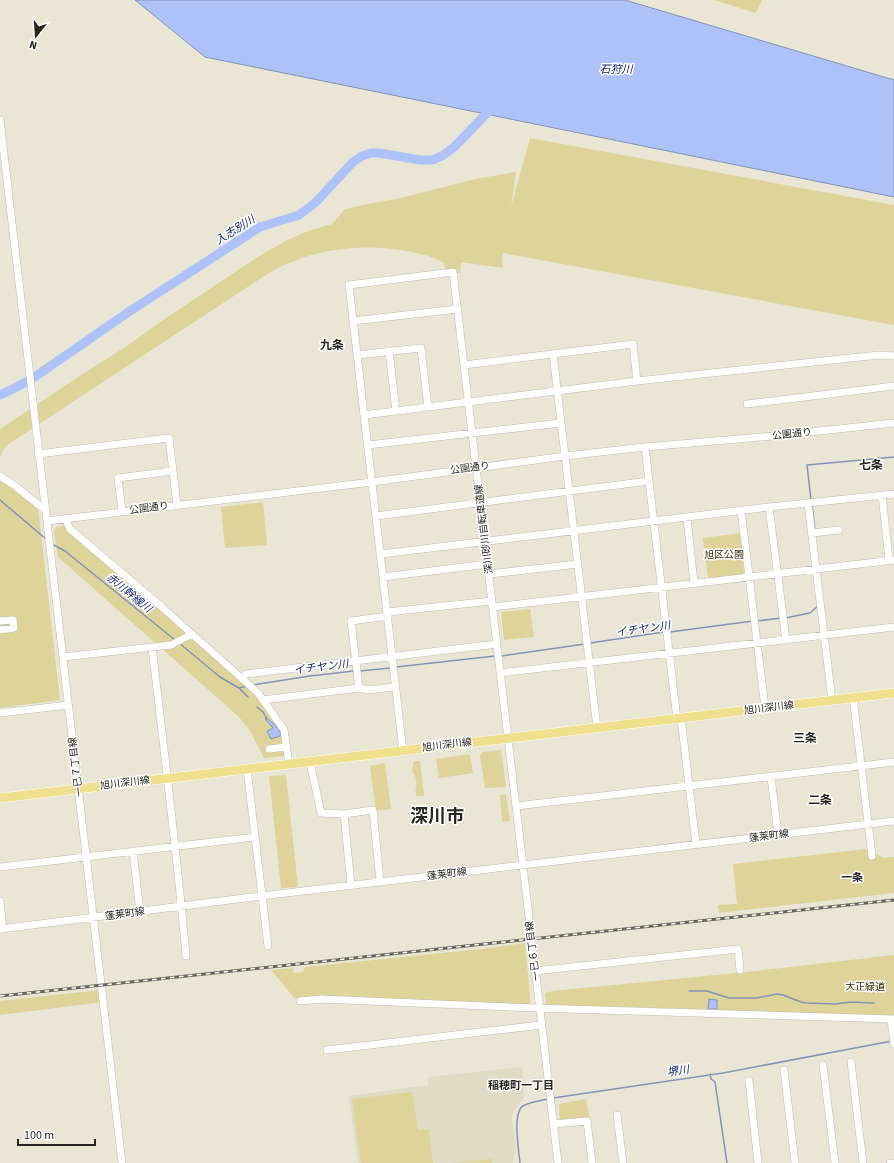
<svg xmlns="http://www.w3.org/2000/svg" width="894" height="1163" font-family="'Source Sans 3','Noto Sans JP',sans-serif">
<style>
.built{fill:#dfdbc5}
.green{fill:#ded399}
.water{fill:#acc2f9;stroke:#8493b8}
.lines{fill:none;stroke-linecap:round;stroke-linejoin:round}
.stream{stroke:#8493b8;stroke-width:1.5}
.river{stroke:#acc2f9;stroke-width:9}
.minor-casing{stroke:#c0bdae;stroke-width:8}
.major-casing{stroke:#fff;stroke-width:10}
.minor{stroke:#fff;stroke-width:7}
.major{stroke:#f0e08d;stroke-width:9}
.rail-casing{stroke:#67665c;stroke-width:3}
.rail{stroke:#fff;stroke-width:1.5;stroke-dasharray:4.5;stroke-linecap:butt}
.labels{text-anchor:middle;dominant-baseline:central;stroke-width:3;stroke-linejoin:round;paint-order:stroke}
.street-label{font-size:10px;fill:#272620;stroke:#fff}
.park-label{font-size:10px;fill:#342d08;stroke:#fff}
.water-label{font-size:11px;font-style:italic;fill:#192a77;stroke:#fff}
.neighbourhood-label{font-size:11px;font-weight:bold;fill:#272620;stroke:#fff}
.quarter-label{font-size:12px;font-weight:bold;fill:#272620;stroke:#fff}
.town-label{font-size:18px;font-weight:bold;fill:#272620;stroke:#fff}
</style>
<rect width="100%" height="100%" fill="#e9e6d6"/>
<path class="built" d="M522,1067L524,1098L515,1109L512,1117L516,1152L512,1163H358L349,1096L428,1085V1077Z"/>
<path class="green" d="M714,0H762L756,13Z
M530,138L894,205V325L503,253L502,259L503,268L461,262L460,273L446,272L444,263C438,260 431,256 424,255C373,241 315,246 269,273L7,445L3,450L0,458V429L84,373L127,346L160,322L256,258L289,239L311,230L332,224L344,210L362,205L401,198L475,179L516,172L511,207Z
M0,481L20,492L38,508L60,700L0,708Z
M263,502L267,545L225,548L221,507Z
M65,526L241,680L264,707L282,730L285,756L264,758L250,731L239,717L58,557L54,531L56,527Z
M740,533L744,574L708,578L703,538Z
M530,609L534,637L504,640L501,612Z
M501,750L506,787L485,788L480,756L482,752Z
M470,754L473,773L439,778L436,759Z
M414,761H420L424,796H416C414,786 420,782 412,771Z
M385,763L391,809L376,811L370,766Z
M286,775L298,887L281,888L269,776Z
M506,794L510,821L502,822L500,795Z
M866,849L884,858L894,857V893L719,913L718,905L737,904L733,864Z
M525,943L531,1006L322,998L296,1000L271,970L293,968L294,973L303,972L305,967L482,949Z
M894,955V1016L659,1008L546,1006L545,993L553,991L746,972Z
M101,990L103,1002L0,1015V1001Z
M412,1092L418,1130L429,1129L433,1163H361L352,1099Z
M586,1099L590,1119L560,1122L559,1104Z
M492,1159V1163H453Z"/>
<path class="water" d="M135,0H625L894,80V197L205,57Z
M266,717L278,728L281,734L280,736L271,739L267,731L273,728L265,719Z
M709,999L717,1000V1009H708Z"/>
<g class="lines">
<path class="stream" d="M0,500L46,539
M811,500L807,465L894,457
M812,504L815,530
M52,544L65,551L175,640
M785,618L810,613L818,606
M757,621L781,618
M670,632L753,621
M179,643L220,677L239,688L248,697
M590,643L664,632
M501,656L585,644
M396,667L495,656
M360,671L390,668
M253,685L310,676L354,671
M239,688L247,686
M257,707L263,712L267,719
M689,991H707L729,998H757L777,994L783,995L801,1002L806,1003L836,1004L850,1002L874,1003
M710,1074L711,1079L715,1082L727,1163
M553,1098L723,1073L892,1041
M520,1163C519,1151 512,1113 523,1106C529,1102 540,1101 547,1099"/>
<path class="river" d="M0,395L15,388L36,376L130,311L260,227L299,215L315,203L353,162L362,156L371,153H379L420,160H432L442,156L454,147L494,106"/>
<g class="minor-casing">
<path id="minor" d="M0,120L122,1163
M353,321L458,309
M389,351L396,411
M553,354L597,728
M357,355L421,348L428,407
M464,365L633,344L637,381
M747,404L894,386
M364,415L637,381L879,355L894,356
M368,445L561,423
M645,447L677,719
M38,454L169,438L177,505
M0,476L14,485L46,511
M882,495L889,560
M808,503L832,700
M769,507L786,640
M741,510L765,708
M122,511L118,478L173,471
M376,516L649,481
M687,518L694,583
M65,519L70,529L163,608L258,693L284,730L289,764
M47,521L372,482L565,456L645,447L773,436L894,423
M812,533L839,530
M381,554L769,507L894,494
M489,574L578,564
M383,577L488,564
M493,607L894,560
M387,612L492,601
M0,621L13,620L14,628L0,630
M152,647C164,750 177,853 186,956
M63,657L171,645L192,634
M500,673L894,627
M243,678L246,674L497,644
M359,688L351,621L388,616
M853,697L872,856
M263,700L359,688L368,690L395,687
M0,713L68,705
M681,718L696,844
M269,749L287,747
M403,751L349,285L453,272L558,1163
M310,762L321,813L344,814L351,885
M247,769L268,946
M771,777L778,835
M516,806L894,762
M344,814L373,810L380,881
M133,851L140,912
M0,867L255,837
M0,901L3,929
M0,929L261,896L894,821
M535,971L738,949L740,970
M300,1001L321,999L534,1008L894,1019
M891,1019L894,1044
M327,1050L541,1025
M851,1062L863,1163
M823,1065L835,1163
M784,1070L795,1163
M749,1081L758,1163
M617,1115L623,1163
M553,1124L587,1121L592,1163
M890,1163H894"/>
</g>
<g class="major-casing">
<path id="major" d="M0,798L894,693"/>
</g>
<use href="#minor" class="minor"/>
<use href="#major" class="major"/>
<g class="rail-casing">
<path id="rail" d="M0,996L894,900"/>
</g>
<use href="#rail" class="rail"/>
</g>
<g class="labels">
<g class="street-label">
<text transform="translate(792 434) rotate(-6)">公園通り</text>
<text transform="translate(470 468) rotate(-7)">公園通り</text>
<text transform="translate(149 508) rotate(-7)">公園通り</text>
<text transform="translate(484 529) rotate(-97)">深川砂川自転車道線</text>
<text transform="translate(769 708) rotate(-7)">旭川深川線</text>
<text transform="translate(447 745) rotate(-7)">旭川深川線</text>
<text transform="translate(76 767) rotate(-97)">一已７丁目線</text>
<text transform="translate(125 783) rotate(-7)">旭川深川線</text>
<text transform="translate(769 836) rotate(-7)">蓬莱町線</text>
<text transform="translate(447 874) rotate(-7)">蓬莱町線</text>
<text transform="translate(125 914) rotate(-8)">蓬莱町線</text>
<text transform="translate(533 951) rotate(-97)">一已６丁目線</text>
</g>
<g class="park-label">
<text x="724" y="555">旭区公園</text>
<text x="865" y="987">大正緑道</text>
</g>
<g class="water-label">
<text x="616" y="69">石狩川</text>
<text transform="translate(235 230) rotate(-32)">入志別川</text>
<text transform="translate(129 593) rotate(39)">赤川幹線川</text>
<text transform="translate(643 629) rotate(-8)">イチヤン川</text>
<text transform="translate(321 667) rotate(-7)">イチヤン川</text>
<text transform="translate(678 1071) rotate(-8)">堺川</text>
</g>
<g class="neighbourhood-label">
<text x="852" y="877">一条</text>
<text x="521" y="1085">稲穂町一丁目</text>
</g>
<g class="quarter-label">
<text x="332" y="345">九条</text>
<text x="871" y="465">七条</text>
<text x="805" y="738">三条</text>
<text x="820" y="800">二条</text>
</g>
<g class="town-label">
<text x="437" y="816">深川市</text>
</g>
</g>
<g transform="translate(36 36) rotate(197)" stroke="#ffffff" stroke-width="3" paint-order="stroke">
<path d="M0-3L7 15L0 10L-7 15Z" fill="#272620"/>
<text y="-6" font-size="11" font-weight="bold" text-anchor="middle" fill="#272620">N</text>
</g>
<path d="M18 1139v6h77v-6" fill="none" stroke="#272620" stroke-width="2"/>
<text x="24" y="1139" font-size="12" fill="#272620" stroke="#ffffff" stroke-width="3" paint-order="stroke">100 m</text>
</svg>
